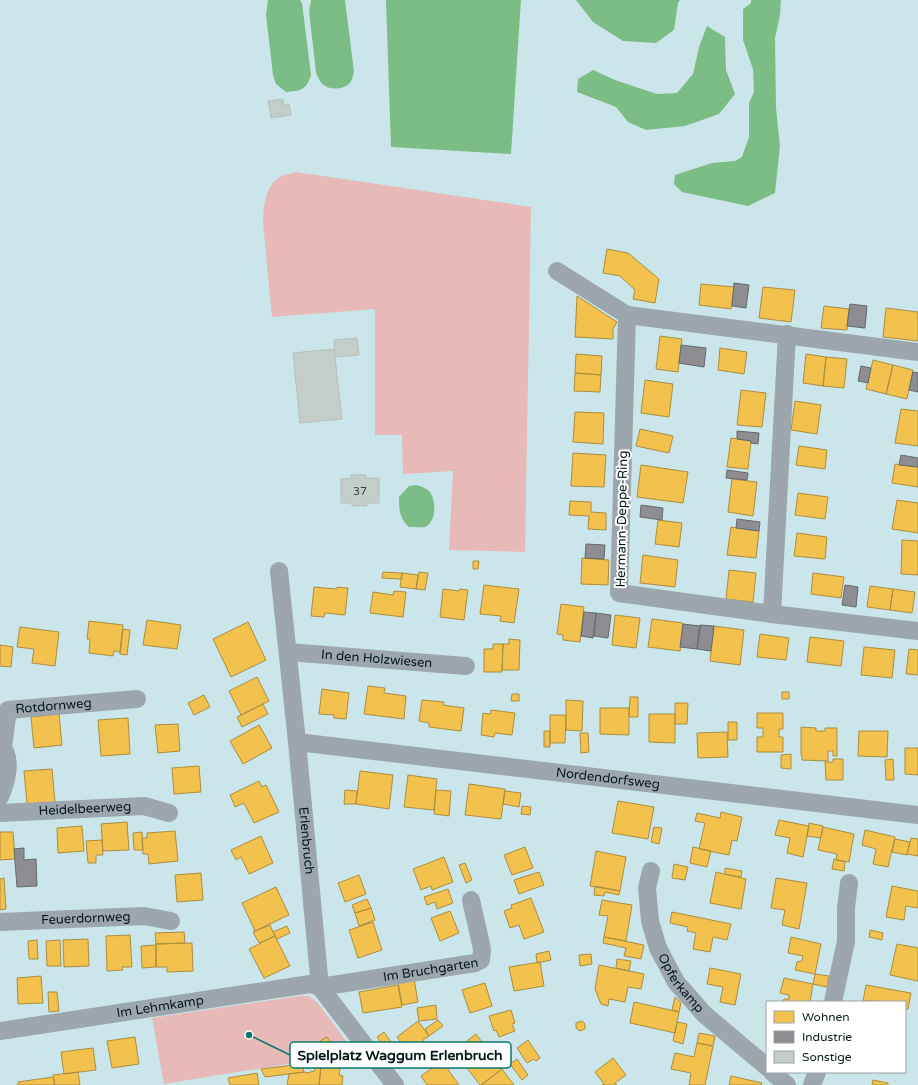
<svg xmlns="http://www.w3.org/2000/svg" width="918" height="1085" font-family="'Varela Round',sans-serif">
<style>
.green{fill:#e7b9b8}
.water{fill:#7bbd84}
.homes{fill:#f2c14e;stroke:#ab8e3e}
.industry{fill:#8d8d92;stroke:#646a6e}
.building{fill:#c4cdc7;stroke:#b7c0bb}
.lines{fill:none;stroke-linecap:round;stroke-linejoin:round}
.minor{stroke:#9ca6ac;stroke-width:18}
.labels{text-anchor:middle;dominant-baseline:central;stroke-width:4;stroke-linejoin:round;paint-order:stroke}
.number-label{font-size:11px;fill:#344545}
.street-label{font-size:13px;fill:#04181a;stroke:#fff}
.leader{fill:none;stroke:#0f766e;stroke-width:1.5}
.callout-dot{fill:#0f766e;stroke:#fff;stroke-width:1.5}
.callout{fill:#fff;stroke:#0f766e;stroke-width:1.5}
.callout-label{font-size:14px;text-anchor:middle;font-weight:bold;fill:#04181a}
</style>
<rect width="100%" height="100%" fill="#cae6ea"/>
<path class="green" d="M296,172L531,207L525,552L449,550L453,471L403,474L402,435H375V309L272,317L263,222C264,206 265,185 280,177C285,174 291,174 296,172Z
M300,996H309L318,1003L355,1053L164,1084L152,1018Z"/>
<path class="water" d="M268,0H300L302,3L311,75C307,90 300,91 286,92L276,84L273,75L266,15Z
M311,0H345L354,72C353,76 352,81 349,84C340,91 326,90 320,81C318,78 317,75 316,72L309,11Z
M386,0H521L511,154L391,147Z
M576,0H680L678,3L674,30L656,43L623,41L593,22Z
M751,0H781L780,15L775,38L776,108L780,146L775,193L748,206L682,192L674,184L675,175L712,163L735,161L742,157L749,137V103L754,92L753,69L743,40V9L751,3Z
M707,26L725,37L726,70L735,94L719,114L685,126L646,130L628,122L616,107L577,92L578,79L593,70L615,80L657,94L677,93L693,74L699,47Z
M416,485C421,486 426,488 430,492C436,501 437,522 425,527C421,528 414,527 409,527C399,518 399,509 399,497L409,486Z"/>
<path class="homes" d="M607,249L628,253L659,279L655,303L633,299L635,290L620,276L603,273Z
M701,284L734,287L731,309L699,305Z
M763,287L795,290L791,322L759,318Z
M577,296L617,322L613,329V339L575,337Z
M824,306L849,309L847,330L821,328Z
M886,308L918,312V341L883,337Z
M660,336L682,339L678,372L656,369Z
M720,348L747,352L744,374L718,370Z
M576,354L602,356L601,375L575,373Z
M806,354L826,357L823,386L803,383Z
M826,357L847,359L844,388L823,386Z
M873,360L893,365L886,394L866,389Z
M893,365L913,370L907,399L886,394Z
M575,373L601,375L600,392L574,391Z
M645,380L673,384L669,417L641,413Z
M741,390L766,393L762,427L737,425Z
M795,401L821,405L817,434L791,430Z
M901,409L918,411V446L895,443Z
M575,412L604,413L603,444L573,442Z
M640,429L673,436L669,453L636,446Z
M731,438L751,441L748,469L727,467Z
M799,446L827,450L825,469L796,465Z
M573,453L606,455L604,487L571,486Z
M895,464L918,467V487L892,483Z
M641,465L688,472L683,503L637,497Z
M732,479L757,482L753,516L728,512Z
M798,493L828,497L825,519L795,515Z
M897,500L918,503V533L892,529Z
M570,501L591,502V512L606,513V530L588,529L589,516L569,515Z
M658,520L682,523L679,547L655,544Z
M731,527L759,531L756,558L727,555Z
M797,533L827,537L825,559L794,556Z
M902,540L918,541V575L901,574Z
M643,555L678,560L675,587L640,583Z
M582,558L609,560L608,585L581,584Z
M473,561H479L478,569H473Z
M729,570L756,573L753,602L726,599Z
M383,572L402,573L401,579L382,578Z
M419,572L428,573L425,590L416,589Z
M402,573L418,575L416,589L400,587Z
M813,573L844,577L841,598L811,594Z
M484,585L519,589L514,623L500,621L501,616L480,614Z
M870,586L893,589L890,610L867,607Z
M314,587L337,589V587L348,588L345,615L325,613L324,617L311,616Z
M443,589L459,591L460,589L468,590L464,620L440,617Z
M893,589L915,592L912,613L890,610Z
M394,591L406,592L403,617L370,613L373,592L393,595Z
M561,604L584,607L580,642L563,640V635L557,634Z
M615,615L640,618L636,648L612,645Z
M652,619L683,623L680,651L648,647Z
M147,620L181,625L177,649L143,645Z
M89,621L123,625L120,652L114,651L113,656L89,653L90,639H87Z
M248,622L266,660L231,677L213,639Z
M714,626L744,630L740,665L710,661Z
M20,627L59,632L55,666L32,663L34,649L17,647Z
M123,629L130,630L127,655L120,654Z
M760,634L789,638L786,660L757,657Z
M810,637L844,641L841,666L807,662Z
M509,639L520,640L519,670H502L503,644H509Z
M493,644H503L502,672H484V649H493Z
M0,645L13,647L11,667L0,666Z
M864,647L895,650L892,678L861,675Z
M909,649L918,650V675L906,674Z
M257,677L269,701L241,715L229,691Z
M368,686L385,688L384,693L406,696L404,719L364,714Z
M322,689L349,693L346,719L334,718V715L319,714Z
M782,692H789V699H782Z
M512,694H519V701H511Z
M204,695L210,707L194,715L188,703Z
M630,697H638V717H629Z
M422,700L444,702L443,705L464,708L461,731L429,727V723L419,721Z
M566,700L583,701L582,731L566,730Z
M675,703H688L687,724H675Z
M263,704L268,714L242,727L237,717Z
M600,708H629V735L600,734Z
M491,710L515,713L512,735L495,733L494,737L481,735L483,713L490,714Z
M757,713H783V729H779V737H783V752H757V737H763V728H757Z
M59,714L62,745L34,748L31,717Z
M649,714H675V743L649,742Z
M550,715H566L565,743H550Z
M128,718L130,754L101,756L98,720Z
M728,722H737V740H728Z
M178,724L180,751L158,753L155,725Z
M259,725L272,748L243,764L230,741Z
M801,727L816,728V731H825V728H837V756H833V751H828V761L802,760V755H801Z
M544,731H550V747H544Z
M859,731H888L887,757L858,756Z
M727,732L728,757L698,758L697,733Z
M580,733H588L589,752L581,753Z
M905,748H918V775L905,774Z
M791,754V769L781,768V755Z
M833,759H843V780H826L825,762H833Z
M893,759L894,780H886L885,760Z
M199,766L201,792L174,794L172,768Z
M52,769L55,802L27,804L24,771Z
M360,771L393,775L389,809L356,804Z
M408,775L437,779L434,810L404,807Z
M259,781L262,787L266,785L279,812L254,823L244,803L235,807L230,795Z
M469,784L505,789L501,819L465,815Z
M345,790L357,791L356,804H344Z
M436,790L451,791L449,816L434,814Z
M505,791L521,793L519,807L503,804Z
M618,801L654,807L648,839L612,833Z
M522,806L531,807L530,815L521,814Z
M721,812L742,817L737,841L732,840L729,855L699,849L705,823L695,821L697,813L720,818Z
M779,820L809,826L803,857L787,853L790,838L775,835Z
M127,822L129,850L103,851L101,824Z
M809,823L823,826L821,838L807,836Z
M82,826L84,851L58,853L57,828Z
M654,827L662,828L659,844L651,842Z
M823,827L854,834L849,862L836,860L837,854L818,850Z
M865,830L895,837L888,867L873,864L876,849L862,845Z
M175,831L178,861L149,864L148,854H143L142,838H147V833Z
M0,832H13L15,859L0,860Z
M142,832L143,850H134L133,833Z
M261,836L273,863L249,874L241,857L236,860L231,850Z
M911,838L918,839V856L907,854Z
M895,839L910,842L907,855L892,852Z
M102,840L103,855H96V863H88L86,841Z
M525,847L533,868L512,875L504,855Z
M693,847L711,851L707,867L690,863Z
M596,851L626,857L620,891L590,886Z
M444,857L453,882L432,890L431,886L421,890L413,869Z
M834,859L845,862L844,871L832,869Z
M465,863L472,880L466,883L459,865Z
M674,864L688,867L685,880L672,878Z
M725,868L742,871L741,877L725,874Z
M539,872L544,885L519,894L514,880Z
M716,872L746,879L741,909L710,903Z
M201,873L203,900L177,902L175,875Z
M359,875L366,894L345,902L338,883Z
M4,878L6,909L0,910V879Z
M776,878L807,883L799,929L782,925L785,910L771,908Z
M595,886L620,891L619,895L605,892L604,896L594,895Z
M892,886L918,891V908L906,906L904,920L886,917Z
M276,887L289,915L255,931L242,903Z
M448,889L453,903L437,909L435,902L427,905L424,897Z
M531,898L544,932L524,939L519,925L510,928L504,911L512,908L511,905Z
M367,899L371,908L355,913L352,905Z
M602,900L632,905L626,941L604,937L608,916L599,915Z
M371,908L375,920L359,926L355,913Z
M450,911L459,933L440,941L431,918Z
M672,912L731,924L727,940L713,937L710,952L693,949L696,933L687,931L688,927L670,923Z
M373,922L382,950L358,958L349,930Z
M270,925L275,936L259,943L253,932Z
M287,926L290,933L277,939L273,932Z
M870,930L883,933L882,940L869,937Z
M184,932L185,943L156,944L155,933Z
M130,935L132,967H122L123,970L107,971L106,936Z
M275,936L290,966L264,978L249,949Z
M604,937L644,945L641,959L624,956L626,948L603,943Z
M791,937L821,944L815,974L795,970L797,962L802,961L803,956L788,953Z
M88,939L89,966L64,967L63,940Z
M37,940L38,959H29L28,941Z
M60,940L61,966H47L46,941Z
M192,943L193,971L167,972V967H156V944Z
M897,944L918,948V981L890,975Z
M156,945V967L142,968L141,946Z
M549,951L551,960L537,963L536,954Z
M591,954L592,964L580,966L579,955Z
M617,959L631,961L629,971L616,968Z
M540,962L544,986L514,991L509,967Z
M599,965L644,974L641,989L628,987L625,1002L609,999L608,1006L601,1004L595,989Z
M710,968L741,974L735,1005L720,1002L723,987L707,984Z
M815,974L829,976L827,987L813,984Z
M41,976L43,1003L18,1004L17,978Z
M784,978L813,984L810,1002H783L784,999H789V995L780,993Z
M414,979L418,1002L402,1005L398,982Z
M485,983L492,1006L470,1013L462,990Z
M398,985L402,1007L363,1013L359,992Z
M866,985L911,993L908,1009H905V1002L863,1001Z
M48,992H57L59,1011L49,1012Z
M675,997L681,1003L679,1012L672,1010Z
M634,1002L679,1012L675,1033L630,1023Z
M436,1005L437,1019L419,1021L417,1008Z
M511,1010L515,1023L512,1024L515,1031L499,1037L496,1030L494,1031L489,1016Z
M438,1020L443,1026L429,1036L425,1029Z
M418,1021L429,1036L423,1040L426,1045L411,1056L397,1037Z
M582,1021L585,1024V1029L580,1031L576,1028V1023Z
M677,1022L687,1024L683,1044L673,1041Z
M384,1032L393,1045L386,1050L377,1037Z
M699,1033L715,1036L713,1046L697,1043Z
M476,1034L502,1069L481,1085H480L454,1051Z
M135,1037L139,1064L112,1068L107,1041Z
M327,1037L336,1050L329,1055L320,1041Z
M528,1040L540,1058L536,1061L534,1059L527,1063L517,1048Z
M697,1043L713,1046L705,1085H689L691,1073L671,1069L675,1053L694,1057Z
M93,1048L96,1070L64,1074L61,1052Z
M613,1058L626,1075L615,1083L617,1085H602L604,1084L595,1072Z
M517,1059L528,1075L522,1080L510,1064Z
M442,1061L459,1085H427L421,1076Z
M302,1064L304,1072L265,1077L261,1069Z
M321,1066L340,1068L339,1075L343,1076L342,1085H319Z
M315,1067H321L319,1085H287L289,1074L304,1072L310,1073L311,1071L314,1072Z
M502,1069L514,1085H481Z
M78,1072L80,1085H55L53,1075Z
M257,1073L259,1085H230L228,1078Z
M731,1076L762,1083L761,1085H729Z
M53,1077L55,1085H18V1082Z
M873,1080L888,1083V1085H872Z"/>
<path class="industry" d="M734,283L749,285L746,308L732,306Z
M850,304L867,306L865,328L847,326Z
M681,345L706,348L704,367L679,363Z
M861,366L871,368L868,383L858,381Z
M913,372L918,373V392L909,390Z
M737,431L759,433L758,444L751,443V441L737,439Z
M901,455L918,458V467L899,465Z
M727,470L748,473L747,480L726,478Z
M641,505L663,508L662,520L640,517Z
M737,519L760,522L759,531L736,528Z
M586,544L605,545L604,559L585,558Z
M845,585L858,587L856,607L842,605Z
M584,612L596,613L593,638L581,636Z
M596,613L611,615L608,638L594,636Z
M683,624L700,626L697,649L680,647Z
M700,625L714,626L711,651L697,649Z
M24,848V860L36,859L37,886L17,887L14,849Z"/>
<path class="building" d="M283,99L284,105L289,104L291,115L271,118L268,101Z
M357,338L359,355L335,357L334,340Z
M334,349L342,419L300,423L293,353Z
M351,475H366V478H379V503H366L367,506H352V503H341V479L352,478Z"/>
<g class="lines">
<g class="minor">
<path d="M557,271L627,315"/>
<path d="M918,352L627,315L619,593L772,614L918,631"/>
<path id="s1" d="M279,571L297,742L320,987L395,1085"/>
<path d="M772,614L787,334"/>
<path id="s2" d="M288,652L466,666"/>
<path id="s3" d="M297,742L918,815"/>
<path d="M0,745C14,757 6,783 0,797"/>
<path id="s4" d="M3,747L8,710L137,699"/>
<path id="s5" d="M0,813L144,806L169,813"/>
<path id="s6" d="M651,871L647,888L650,921L658,948L676,982L704,1014L767,1067"/>
<path id="s7" d="M0,922L144,916L171,921"/>
<path d="M833,1002L846,941V908L849,883"/>
<path id="s8" d="M0,1031L310,984L320,987L475,963L481,960L482,949L471,900"/>
<path d="M772,1072L787,1085"/>
<path d="M812,1085L817,1072"/>
</g>
</g>
<g class="labels">
<g class="number-label">
<text x="360" y="491">37</text>
</g>
<g class="street-label">
<text transform="translate(622 519) rotate(-89)">Hermann-Deppe-Ring</text>
<text stroke="none"><textPath href="#s2" startOffset="89">In den Holzwiesen</textPath></text>
<text stroke="none"><textPath href="#s4" startOffset="83">Rotdornweg</textPath></text>
<text stroke="none"><textPath href="#s3" startOffset="313">Nordendorfsweg</textPath></text>
<text stroke="none"><textPath href="#s5" startOffset="85">Heidelbeerweg</textPath></text>
<text stroke="none"><textPath href="#s1" startOffset="271">Erlenbruch</textPath></text>
<text stroke="none"><textPath href="#s7" startOffset="86">Feuerdornweg</textPath></text>
<text stroke="none"><textPath href="#s8" startOffset="436">Im Bruchgarten</textPath></text>
<text stroke="none"><textPath href="#s6" startOffset="121">Opferkamp</textPath></text>
<text stroke="none"><textPath href="#s8" startOffset="162">Im Lehmkamp</textPath></text>
</g>
</g>
<path class="leader" d="M249 1035L290 1055"/>
<circle class="callout-dot" cx="249" cy="1035" r="4"/>
<rect class="callout" x="290" y="1042" width="221" height="26" rx="4"/>
<g class="callout-label">
<text x="400" y="1060">Spielplatz Waggum Erlenbruch</text>
</g>
<rect x="766" y="1001" width="140" height="72" fill="#ffffff" stroke="#9ba3a3"/>
<rect x="774" y="1011" width="20" height="12" fill="#f2c14e" stroke="#9ba3a3"/>
<text x="802" y="1021" font-size="12" fill="#04181a">Wohnen</text>
<rect x="774" y="1031" width="20" height="12" fill="#8d8d92" stroke="#9ba3a3"/>
<text x="802" y="1041" font-size="12" fill="#04181a">Industrie</text>
<rect x="774" y="1051" width="20" height="12" fill="#c4cdc7" stroke="#9ba3a3"/>
<text x="802" y="1061" font-size="12" fill="#04181a">Sonstige</text>
</svg>
